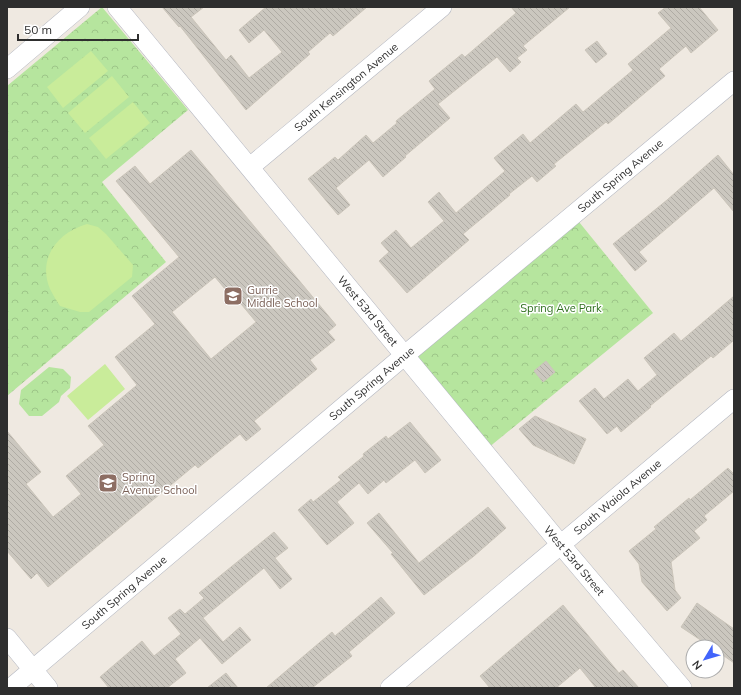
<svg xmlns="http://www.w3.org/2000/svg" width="741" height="695" font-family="Mulish,sans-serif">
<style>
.forest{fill:url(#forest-crowns)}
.pitch{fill:#c9ec9a}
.building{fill:url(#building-back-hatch);stroke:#cbc5ba;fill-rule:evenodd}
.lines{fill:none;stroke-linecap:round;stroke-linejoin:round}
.minor-casing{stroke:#b4b7c1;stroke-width:20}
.minor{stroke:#fff;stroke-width:19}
.labels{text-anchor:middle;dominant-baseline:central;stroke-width:3;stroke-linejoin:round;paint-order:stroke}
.street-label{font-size:11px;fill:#2e2e2e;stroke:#fff}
.education-label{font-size:11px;fill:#785e54;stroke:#fff;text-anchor:start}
.park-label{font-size:11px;fill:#2c6e1b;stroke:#fff}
</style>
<defs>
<pattern id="forest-crowns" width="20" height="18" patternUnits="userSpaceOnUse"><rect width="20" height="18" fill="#b6e59e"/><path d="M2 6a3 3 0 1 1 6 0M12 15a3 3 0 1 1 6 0" fill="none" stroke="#9dc588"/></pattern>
<pattern id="building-back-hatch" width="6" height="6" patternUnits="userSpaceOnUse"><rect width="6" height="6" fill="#cbc7bf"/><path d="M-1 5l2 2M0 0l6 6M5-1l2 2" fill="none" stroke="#afaba4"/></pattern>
</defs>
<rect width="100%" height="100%" fill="#efe9e1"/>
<path class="forest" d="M102,7L188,110L102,182L166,262L7,396V86Z
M575,217L653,313L488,448L410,354Z
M49,367L63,369L71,377L70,388L61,396L59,402L42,416H29L19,404L21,390Z"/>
<path class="pitch" d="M91,51L108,71L63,108L47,87Z
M112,76L129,97L85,133L68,113Z
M133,102L150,123L106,159L89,138Z
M87,224L98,227L106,234L133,265L132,277L89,312H80L60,306C56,300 53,295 50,289C37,258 58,232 87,224Z
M105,364L125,389L88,420L67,396Z"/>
<path class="building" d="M162,7H204L191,17L226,60L231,55L249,78L282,52L264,30L249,43L239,30L266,7H367L333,36L330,33L308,52L310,54L246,110L180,26L179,27Z
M511,7H570L523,46L527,50L517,58L521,62L510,72L497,57L438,104L450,118L405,156L406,157L383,177L369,160L350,176L336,188L350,205L338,215L308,179L335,157L338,160L366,135L373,143L397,123L396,121L435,89L429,81L462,54L465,57L516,13Z
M666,7H699L718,30L691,53L686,46L659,69L665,76L608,124L606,122L554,164L556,166L537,182L532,176L509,194L510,195L463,234L469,240L407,293L379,261L389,252L381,243L396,230L411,248L444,221L428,202L439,192L456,213L505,171L494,158L523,134L530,143L576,104L583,112L633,70L628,64L671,28L658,13Z
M597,41L607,54L596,63L585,50Z
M191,150L336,325L328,332L335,340L310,360L317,369L254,421L261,429L246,441L240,434L198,468L195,465L48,587L37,573L31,579L7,551V431L41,472L26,484L53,517L81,494L66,476L104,445L88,426L137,385L115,357L155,324L132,296L179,257L116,181L135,166L150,184ZM215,277L225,289L227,287L256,322L211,359L172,312Z
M718,155L734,175V212L714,188L639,252L647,261L635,271L613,244L667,200Z
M734,296V340L713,358L711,356L650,406L651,407L621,432L617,426L607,434L579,401L595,388L604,399L628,379L638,391L657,375L644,358L674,333L681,341Z
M546,361L555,372L543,382L534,371Z
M535,416L586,439L574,464L533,445L519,429Z
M410,422L441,460L425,473L415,460L386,483L384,480L368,494L359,483L337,502L354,523L327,545L298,510L311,499L313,502L341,480L338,477L364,456L363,454L386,436L388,439Z
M728,468L734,474V491L704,516L707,520L694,531L700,538L671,562L675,590L681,598L667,611L642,582L639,564L629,551L656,529L654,527L689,498L690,500Z
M488,507L506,528L474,556L424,595L391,554L393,553L367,523L379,513L419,563Z
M274,532L288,548L275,558L292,579L280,589L264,568L203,618L223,642L240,627L251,640L222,664L200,638L175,659L186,673L167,688H109L100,677L142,641L154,656L181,634L168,618L180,609L185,614L204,598L199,593Z
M381,597L395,613L349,652L352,656L312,688H266L332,632L335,636Z
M697,603L734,629V663L717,651V647H711L681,627Z
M563,605L619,673L623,670L639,688H596L580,668L556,688H490L480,676Z
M226,673L238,688H207Z"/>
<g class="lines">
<g class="minor-casing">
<g id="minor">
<path id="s1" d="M117,7L561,545L682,688"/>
<path d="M7,69L80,7"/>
<path id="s2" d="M250,167L442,7"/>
<path d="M7,638L48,688"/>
<path id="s3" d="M11,688L405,355L734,81"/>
<path id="s4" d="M390,688L734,399"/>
</g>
</g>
<use href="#minor" class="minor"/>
</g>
<defs>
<g id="school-square" transform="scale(1)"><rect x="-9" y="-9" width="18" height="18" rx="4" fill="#8d6e63" stroke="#fff"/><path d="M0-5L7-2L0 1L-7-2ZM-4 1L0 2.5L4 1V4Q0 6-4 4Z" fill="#fff"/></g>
</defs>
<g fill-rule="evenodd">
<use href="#school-square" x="233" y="296"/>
<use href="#school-square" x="108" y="483"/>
</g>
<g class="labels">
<g class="street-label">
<text stroke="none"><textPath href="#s2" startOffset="125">South Kensington Avenue</textPath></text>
<text stroke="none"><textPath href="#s3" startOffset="796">South Spring Avenue</textPath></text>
<text stroke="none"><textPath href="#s1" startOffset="394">West 53rd Street</textPath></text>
<text stroke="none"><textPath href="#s3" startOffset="472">South Spring Avenue</textPath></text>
<text stroke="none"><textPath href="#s4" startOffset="297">South Waiola Avenue</textPath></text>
<text stroke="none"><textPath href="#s1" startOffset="718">West 53rd Street</textPath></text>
<text stroke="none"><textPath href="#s3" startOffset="148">South Spring Avenue</textPath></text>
</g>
<g class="education-label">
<text x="247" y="290">Gurrie<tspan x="247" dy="13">Middle School</tspan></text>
<text x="122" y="477">Spring<tspan x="122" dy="13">Avenue School</tspan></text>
</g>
<g class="park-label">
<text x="561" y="308">Spring Ave Park</text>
</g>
</g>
<rect width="741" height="695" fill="none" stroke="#2e2e2e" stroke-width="16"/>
<g transform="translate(705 659) rotate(232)"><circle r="19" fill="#ffffff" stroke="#ababab"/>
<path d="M0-3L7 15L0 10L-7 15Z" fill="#4264fb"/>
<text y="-6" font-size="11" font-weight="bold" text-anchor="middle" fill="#2e2e2e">N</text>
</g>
<path d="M18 34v6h120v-6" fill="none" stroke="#2e2e2e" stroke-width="2"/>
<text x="24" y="34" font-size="12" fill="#2e2e2e" stroke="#ffffff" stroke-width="3" paint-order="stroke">50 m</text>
</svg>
